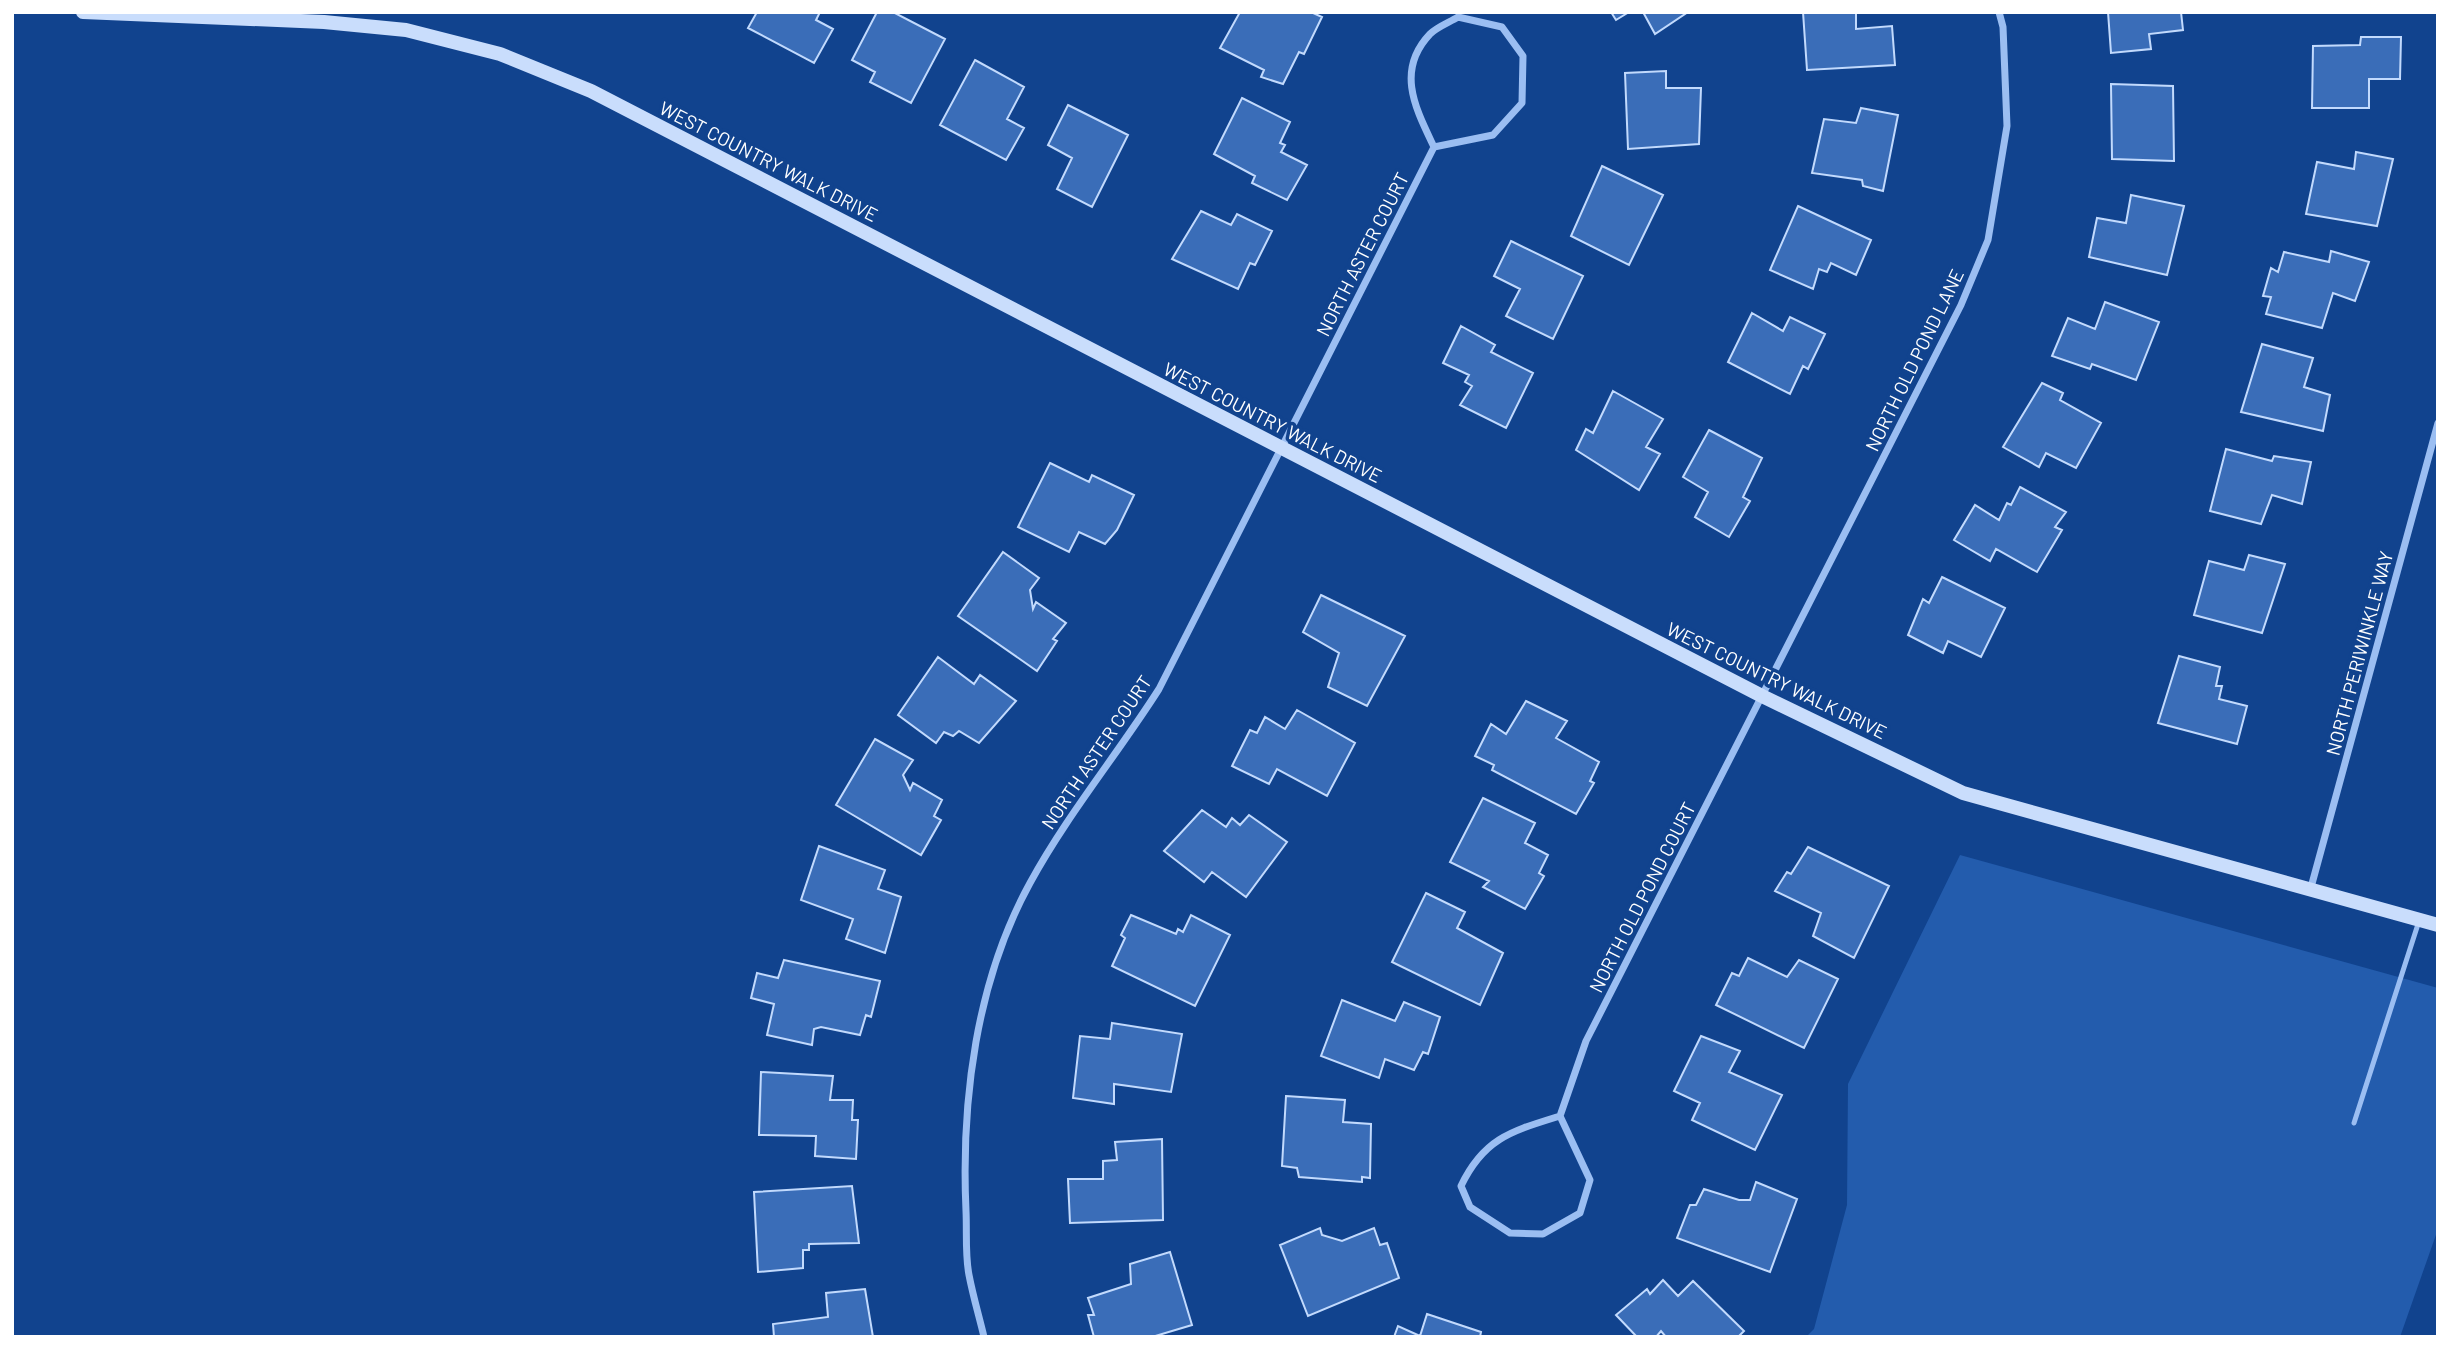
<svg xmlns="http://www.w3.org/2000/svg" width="2450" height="1349" font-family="Barlow,sans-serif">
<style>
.green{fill:#235cad}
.building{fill:#3a6db8;stroke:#c2dafd;stroke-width:2}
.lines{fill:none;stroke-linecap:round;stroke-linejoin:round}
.lane{stroke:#9bbef2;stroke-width:5}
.street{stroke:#9bbef2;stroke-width:7}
.secondary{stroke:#c9ddfc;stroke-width:14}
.labels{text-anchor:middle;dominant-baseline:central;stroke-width:7;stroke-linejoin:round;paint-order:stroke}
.street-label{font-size:19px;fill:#fff;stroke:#11438e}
</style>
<rect width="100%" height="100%" fill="#11438e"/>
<path class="green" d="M1960,855L2438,988V1229L2400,1337H1806L1814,1329L1847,1205L1848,1084Z"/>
<path class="building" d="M757,12H820L816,20L833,29L814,63L748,28Z
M877,12H893L945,39L911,103L870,82L875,72L852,60Z
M1240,12H1311L1322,17L1304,54L1299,52L1283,84L1261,77L1264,70L1220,48Z
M1611,12H1629L1616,20Z
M1643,12H1688L1655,34Z
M1803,12H1856V29L1892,26L1895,65L1807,70Z
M2108,12H2181L2183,30L2149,34L2151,49L2111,53Z
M2361,37H2401L2400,79H2369V108H2312L2313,46L2360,45Z
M975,60L1024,87L1007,119L1024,128L1006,160L940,125Z
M1666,71V88H1701L1699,144L1628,149L1625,73Z
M2111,84L2173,86L2174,161L2112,159Z
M1242,98L1290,122L1280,143L1285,145L1281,152L1307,165L1287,200L1252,183L1255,176L1214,154Z
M1068,105L1128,135L1092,207L1057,189L1072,158L1048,145Z
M1861,108L1898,115L1883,191L1863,186L1862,180L1812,173L1824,119L1856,123Z
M2356,152L2393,159L2377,226L2306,214L2317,162L2354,169Z
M1602,166L1663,195L1629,265L1571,236Z
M2131,195L2184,206L2167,275L2089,257L2097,218L2126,223Z
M1798,206L1871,240L1856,275L1831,263L1827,272L1819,269L1813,289L1770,270Z
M1201,211L1231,225L1237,214L1272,231L1255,265L1250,263L1238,289L1172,259Z
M1511,241L1583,276L1553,339L1506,316L1520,289L1494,276Z
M2331,251L2369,262L2355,301L2333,293L2322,328L2266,314L2271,297L2263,296L2271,268L2278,272L2284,252L2329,262Z
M2105,302L2159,322L2136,380L2092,364L2090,369L2052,356L2068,318L2095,329Z
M1752,313L1783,331L1790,317L1825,334L1808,369L1803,366L1790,394L1728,362Z
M1461,326L1495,345L1491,352L1533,373L1506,428L1460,405L1472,386L1465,382L1469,375L1443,363Z
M2262,344L2313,358L2304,387L2330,395L2323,431L2241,412Z
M2042,383L2063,393L2060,400L2101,423L2076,468L2046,453L2039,467L2003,447Z
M1613,391L1663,419L1646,447L1660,454L1639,490L1576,450L1586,429L1593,433Z
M1709,430L1762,458L1743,497L1750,501L1729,537L1695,517L1708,492L1683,477Z
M2226,449L2272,461L2274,456L2311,462L2302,504L2272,495L2261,524L2210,511Z
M1050,463L1089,482L1092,475L1134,495L1117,530L1105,544L1079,532L1069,552L1018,527Z
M2020,487L2066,512L2055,527L2062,530L2037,572L1996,549L1990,561L1954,540L1975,505L1999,520L2007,503L2011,505Z
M1003,552L1039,578L1030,590L1033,609L1036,602L1066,623L1053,639L1057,641L1037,671L958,616Z
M2249,555L2285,564L2262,633L2194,615L2209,561L2244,570Z
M1942,577L2005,608L1981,657L1948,641L1943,653L1908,635L1923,599L1929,603Z
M1321,595L1405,636L1367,706L1328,687L1339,653L1303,632Z
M2179,656L2220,667L2216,686H2222L2219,699L2247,706L2237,744L2158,723Z
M938,657L974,684L980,675L1016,701L979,743L959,731L953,736L944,732L936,743L898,715Z
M1526,701L1567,721L1556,738L1599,762L1590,781L1594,783L1576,814L1492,770L1494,765L1475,756L1491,724L1506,734Z
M1297,710L1355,743L1327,796L1277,769L1269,784L1232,766L1250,730L1257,733L1265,717L1285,729Z
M875,739L913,760L903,775L910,790L913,783L942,800L934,816L941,820L921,855L836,805Z
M1483,798L1535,823L1525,843L1548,855L1539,873L1544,876L1525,909L1483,887L1489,881L1450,862Z
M1202,810L1226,827L1232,818L1240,825L1249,815L1287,842L1246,897L1212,872L1204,882L1164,851Z
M819,846L885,870L878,889L901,897L885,953L846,939L853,919L801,900Z
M1808,847L1889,886L1854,958L1813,936L1821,913L1775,891L1787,872L1791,874Z
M1426,893L1465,912L1457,928L1503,953L1480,1005L1392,962Z
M1131,915L1176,934L1178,929L1183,932L1191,915L1230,935L1195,1006L1112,966L1125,938L1121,935Z
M1748,958L1787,977L1799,960L1838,979L1804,1048L1716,1005L1732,973L1739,976Z
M784,960L880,981L871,1017L866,1015L860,1035L821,1027L814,1029L812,1045L767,1035L774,1004L751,998L757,973L778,978Z
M1342,1000L1395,1021L1404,1002L1440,1017L1428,1054L1423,1052L1414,1070L1385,1059L1379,1078L1321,1056Z
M1112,1023L1182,1034L1171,1092L1114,1084V1104L1073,1098L1080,1036L1110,1039Z
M1701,1036L1740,1051L1729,1072L1782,1095L1755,1150L1692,1120L1700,1103L1674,1091Z
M761,1072L833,1076L830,1100H853L852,1120H858L856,1159L815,1156L816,1136L759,1135Z
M1286,1096L1345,1100L1343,1122L1371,1124L1370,1178L1362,1177V1182L1299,1177L1297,1168L1282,1166Z
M1162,1139L1163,1220L1070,1223L1068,1179H1103V1161L1117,1160L1115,1142Z
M1756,1182L1797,1199L1770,1272L1677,1238L1690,1205H1696L1704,1189L1739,1200H1750Z
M852,1186L859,1243L809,1244V1250H803V1268L758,1272L754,1192Z
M1320,1228L1322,1235L1342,1241L1374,1228L1380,1245L1387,1243L1399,1278L1308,1316L1280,1245Z
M1170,1252L1192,1325L1152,1337H1094L1088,1315H1094L1088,1298L1131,1284L1130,1264Z
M1663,1280L1678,1296L1693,1281L1744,1331L1738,1337H1666L1661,1331L1656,1337H1637L1616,1315L1647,1289L1650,1294Z
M865,1289L873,1337H774L773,1324L828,1317L826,1293Z
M1427,1314L1481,1332L1480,1337H1394L1398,1326L1420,1336Z"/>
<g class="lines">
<path class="lane" d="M2354,1123L2419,921"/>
<path class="street" d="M1458,17L1502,27L1523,56L1522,103L1493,135L1434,147C1416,109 1395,71 1430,34C1437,27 1450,22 1458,17Z
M2310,891L2438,423
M1560,1116L1586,1041L1961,305L1988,240L2007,126L2003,27L1999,12
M1560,1116L1590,1180L1580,1213L1543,1234L1510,1233L1470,1207L1461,1186C1484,1138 1512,1131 1560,1116Z
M984,1337C979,1316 973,1296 969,1275C965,1255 967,1232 966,1211C961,1101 976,981 1030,883C1067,815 1117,755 1159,689L1434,147"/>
<path class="secondary" d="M83,12L324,22L406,30L500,54L591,91L1762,696L1963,793L2438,925"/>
</g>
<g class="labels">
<g class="street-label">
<text transform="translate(769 161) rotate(27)">WEST COUNTRY WALK DRIVE</text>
<text transform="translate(1362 254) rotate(-63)">NORTH ASTER COURT</text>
<text transform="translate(1914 360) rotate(-64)">NORTH OLD POND LANE</text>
<text transform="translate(1273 422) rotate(27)">WEST COUNTRY WALK DRIVE</text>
<text transform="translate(2359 653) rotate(-75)">NORTH PERIWINKLE WAY</text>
<text transform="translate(1777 680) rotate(26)">WEST COUNTRY WALK DRIVE</text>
<text transform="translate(1096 752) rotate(-56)">NORTH ASTER COURT</text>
<text transform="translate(1642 897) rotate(-63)">NORTH OLD POND COURT</text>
</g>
</g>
<rect width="2450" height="1349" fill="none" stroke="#ffffff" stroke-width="28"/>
</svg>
